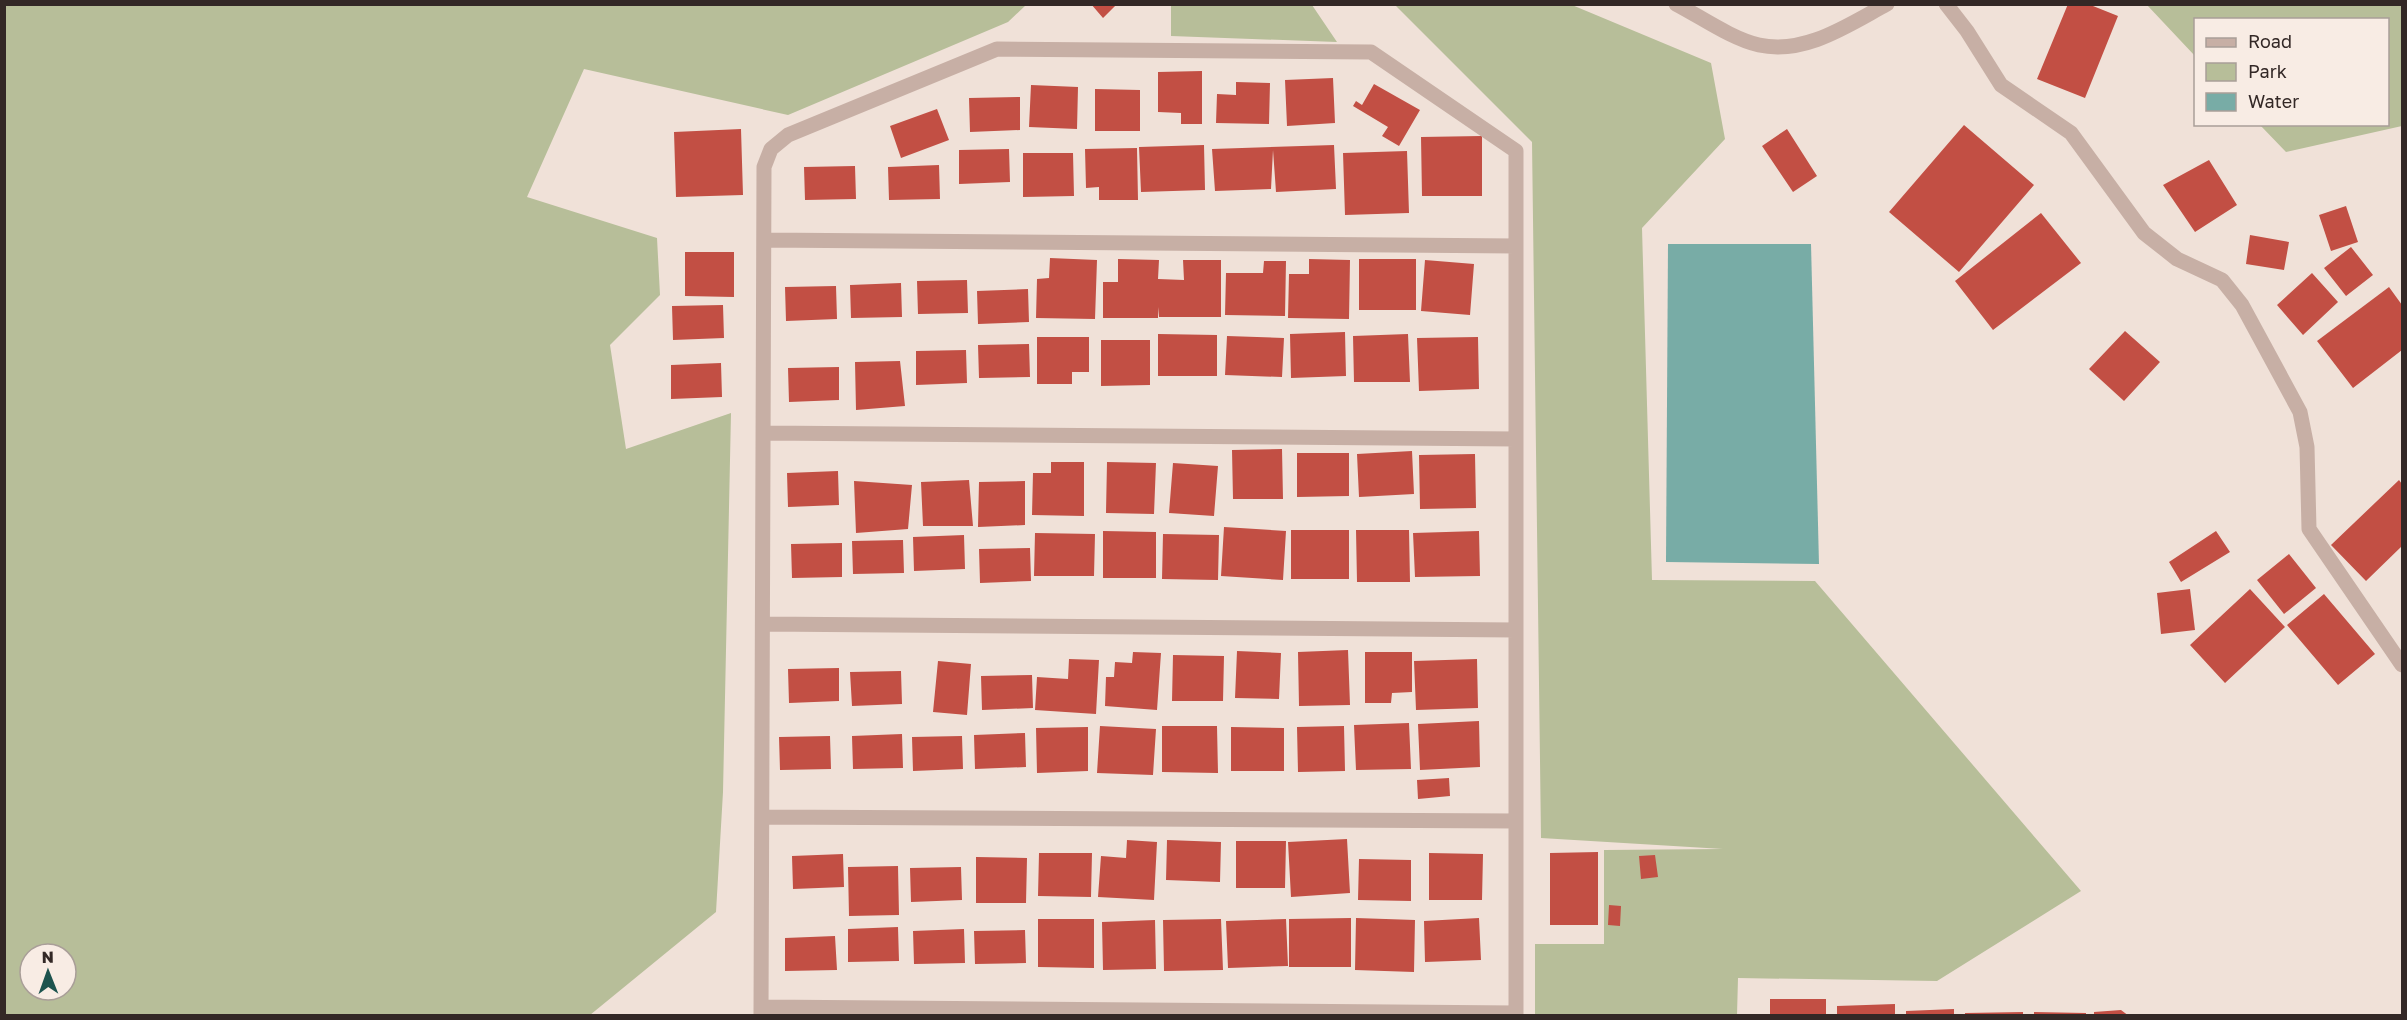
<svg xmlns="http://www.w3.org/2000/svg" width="2407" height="1020" font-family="'Golos Text',sans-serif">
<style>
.green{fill:#b7be99;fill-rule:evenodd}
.water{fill:#78aca6}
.building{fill:#c24f44}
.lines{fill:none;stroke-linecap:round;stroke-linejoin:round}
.minor{stroke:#c7afa5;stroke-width:15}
</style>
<rect width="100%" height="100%" fill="#f0e1d8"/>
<path class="green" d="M5,4L1026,5L1008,22L788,115L584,69L527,197L657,238L660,295L610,345L626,449L731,413L723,792L716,912L590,1015H5ZM30,954H66V990H30Z
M1171,5H1312L1337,42L1171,36Z
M1395,5H1572L1711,63L1725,139L1642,228L1652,580L1815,581L2081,891L1937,981L1738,978L1737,1015H1535V944H1604V850L1723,849L1541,838L1532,142Z
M2147,5H2402V126L2286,152L2260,125L2388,124V20H2196L2195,56Z"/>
<path class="water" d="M1668,244H1811L1819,564L1666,562Z"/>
<path class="building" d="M1091,4H1117L1103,18Z
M2068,4H2088L2118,16L2085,98L2037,79Z
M1202,71V124H1181V113L1158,112V72Z
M1333,78L1335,123L1287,126L1285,80Z
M1236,82L1270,83L1269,124L1216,123L1217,94L1236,95Z
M1374,84L1420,110L1399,146L1382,136L1388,127L1353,106L1356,101L1362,105Z
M1031,85L1078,87L1077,129L1029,127Z
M1095,89L1140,90V131H1095Z
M1020,97V130L970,132L969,98Z
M937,109L949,140L901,158L890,126Z
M1964,125L2034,185L1959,272L1889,212Z
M741,129L743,195L676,197L674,132Z
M1787,129L1817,176L1793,192L1762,146Z
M1482,136V196H1422L1421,137Z
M1204,145L1205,190L1141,192L1139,147Z
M1334,145L1336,189L1276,192L1273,150L1271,189L1215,191L1212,149Z
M1137,148L1138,200H1099V187L1086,188L1085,149Z
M1009,149L1010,182L959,184V150Z
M1407,151L1409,213L1345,215L1343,153Z
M1023,153H1073L1074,196L1023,197Z
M2209,160L2237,205L2195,232L2163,185Z
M939,165L940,199L889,200L888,167Z
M855,166L856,199L805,200L804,167Z
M2346,206L2358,242L2331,251L2319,215Z
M2041,213L2081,263L1993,330L1955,281Z
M2250,235L2289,242L2284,270L2246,264Z
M2351,247L2373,275L2346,296L2324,268Z
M685,252H734V297L685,296Z
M1050,258L1097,260L1095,319L1036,318L1037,279L1049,278Z
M1118,259L1159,260L1158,279L1184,280L1183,260H1221V317H1159L1158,307V318H1103V282H1118Z
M1309,259L1350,260L1349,319L1288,318L1289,274H1309Z
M1359,259H1416V310H1359Z
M1425,260L1474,264L1470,315L1421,311Z
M1264,261H1286L1285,316L1225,315L1226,273H1263Z
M2312,273L2338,302L2303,335L2277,305Z
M967,280L968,313L918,314L917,281Z
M901,283L902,317L851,318L850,285Z
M836,286L837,319L786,321L785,287Z
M2389,287L2402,305V350L2353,388L2317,341Z
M1028,289L1029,322L978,324L977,291Z
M723,305L724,338L673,340L672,306Z
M2125,331L2160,362L2124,401L2089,369Z
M1345,332L1346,376L1291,378L1290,334Z
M1158,334L1217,335V376H1158Z
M1408,334L1410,382H1354L1353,336Z
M1227,336L1284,338L1282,377L1225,375Z
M1037,337H1089V372H1072V384H1037Z
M1478,337L1479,389L1419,391L1417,338Z
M1101,340H1150V385L1101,386Z
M1029,344L1030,377L979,378L978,345Z
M966,350L967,383L916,385V351Z
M900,361L905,406L856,410L855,362Z
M721,363L722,397L671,399V365Z
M839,367V400L789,402L788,368Z
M1282,449L1283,499H1233L1232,450Z
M1412,451L1414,494L1359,497L1357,454Z
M1297,453H1349V496L1297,497Z
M1475,454L1476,508L1420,509L1419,455Z
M1051,462H1084V516L1032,515L1033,473H1051Z
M1107,462L1156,463L1154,514L1106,513Z
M1173,463L1218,466L1214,516L1169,513Z
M838,471L839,505L788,507L787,473Z
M969,480L973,526H923L921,482Z
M2399,480L2402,484V546L2366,581L2331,545Z
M854,481L912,485L908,529L856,533Z
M1025,481V525L978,527L979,482Z
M1224,527L1286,531L1283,580L1221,576Z
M1291,530H1349V579H1291Z
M1356,530H1409L1410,582H1357Z
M1103,531L1156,532V578H1103Z
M1479,531L1480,576L1415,577L1413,533Z
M2216,531L2230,552L2181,582L2169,562Z
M1035,533L1095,534L1094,576H1034Z
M1163,534L1219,535L1218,580L1162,579Z
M964,535L965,569L914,571L913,537Z
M903,540L904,573L853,574L852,541Z
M842,543V577L792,578L791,544Z
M1030,548L1031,581L980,583L979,549Z
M2289,554L2316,588L2284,614L2257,580Z
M2190,589L2195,630L2161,634L2157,593Z
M2250,589L2285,627L2225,683L2190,645Z
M2324,594L2375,654L2338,685L2287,625Z
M1348,650L1350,705L1299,706L1298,652Z
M1237,651L1281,653L1279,699L1235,698Z
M1133,652L1161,653L1157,710L1105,706L1106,677H1114L1115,662L1132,663Z
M1365,652H1412V692L1392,693L1391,703H1365Z
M1173,655L1224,656L1223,701H1172Z
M1069,659L1099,660L1096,714L1035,710L1037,677L1068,679Z
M1477,659L1478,708L1416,710L1414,661Z
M938,661L971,664L967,715L933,712Z
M839,668V701L789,703L788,669Z
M901,671L902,704L852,706L850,672Z
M1032,675L1033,708L982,710L981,676Z
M1479,721L1480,767L1420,770L1418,724Z
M1409,723L1411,769L1356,770L1354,725Z
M1100,726L1156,729L1153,775L1097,773Z
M1162,726H1217L1218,773L1162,772Z
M1344,726L1345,771L1298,772L1297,727Z
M1088,727V771L1037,773L1036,728Z
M1231,727L1284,728V771H1231Z
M1025,733L1026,767L975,769L974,735Z
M902,734L903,768L853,769L852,736Z
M830,736L831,769L780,770L779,737Z
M962,736L963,769L913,771L912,737Z
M1449,778L1450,796L1418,799L1417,780Z
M1347,839L1350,893L1291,897L1288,842Z
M1127,840L1157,842L1154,900L1098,897L1101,856L1126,858Z
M1167,840L1221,842L1220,882L1166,880Z
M1236,841H1286L1285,888H1236Z
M1598,852V925H1550V853Z
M1039,853H1092L1091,897L1038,896Z
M1429,853L1483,854L1482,900H1429Z
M843,854L844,887L793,889L792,856Z
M1655,855L1658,877L1641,879L1639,856Z
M976,857L1027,858L1026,903H976Z
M1359,859L1411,860V901L1358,900Z
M898,866L899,915L849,916L848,867Z
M961,867L962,900L911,902L910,868Z
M1609,905L1621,906L1620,926L1608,925Z
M1351,918V967H1289V919Z
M1356,918L1415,920L1414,972L1355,970Z
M1479,918L1481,960L1425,962L1424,921Z
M1038,919H1094V968L1038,967Z
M1221,919L1223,970L1164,971L1163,920Z
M1286,919L1288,966L1228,968L1226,921Z
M1155,920L1156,969L1103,970L1102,922Z
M898,927L899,961L848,962V929Z
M964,929L965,963L914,964L913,931Z
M1025,930L1026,963L975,964L974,931Z
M835,936L837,970L785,971V938Z
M1770,999H1826V1016H1770Z
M1895,1004V1016H1837V1006Z
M1954,1009V1016H1906V1011Z
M2121,1010L2129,1016H2094V1012Z
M2023,1012V1016H1965V1013Z
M2034,1012L2086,1013V1016H2034Z"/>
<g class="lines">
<path class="minor" d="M1676,4C1701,17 1732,39 1759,45C1805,55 1848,25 1887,4
M1946,4L1967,31L2001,85L2071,133L2144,233L2177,259L2222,280L2242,305L2300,412L2307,447L2309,529L2402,665
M764,240L1516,246
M763,433L1516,439
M763,624L1516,630
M762,817L1516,821
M761,1007L1516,1013
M761,1016L764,167L771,149L788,135L997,49L1371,52L1516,151V1016"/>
</g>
<rect width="2407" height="1020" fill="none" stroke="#332826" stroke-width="12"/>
<rect x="2194" y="18" width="195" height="108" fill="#f8ece4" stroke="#a99e98" stroke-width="1.5"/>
<rect x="2206" y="38" width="30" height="9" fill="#c7afa5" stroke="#a99e98" stroke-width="1.5"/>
<text x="2248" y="48" font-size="18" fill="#332826">Road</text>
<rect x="2206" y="63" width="30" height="18" fill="#b7be99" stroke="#a99e98" stroke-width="1.5"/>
<text x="2248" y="78" font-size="18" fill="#332826">Park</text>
<rect x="2206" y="93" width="30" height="18" fill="#78aca6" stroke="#a99e98" stroke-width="1.5"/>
<text x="2248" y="108" font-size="18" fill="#332826">Water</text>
<g transform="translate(48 972) rotate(359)"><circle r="28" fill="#f8ece4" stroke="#a99e98" stroke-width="1.5"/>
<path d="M0-4.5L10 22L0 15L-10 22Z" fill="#1d534e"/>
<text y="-9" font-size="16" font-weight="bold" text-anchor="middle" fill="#332826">N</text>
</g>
</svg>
